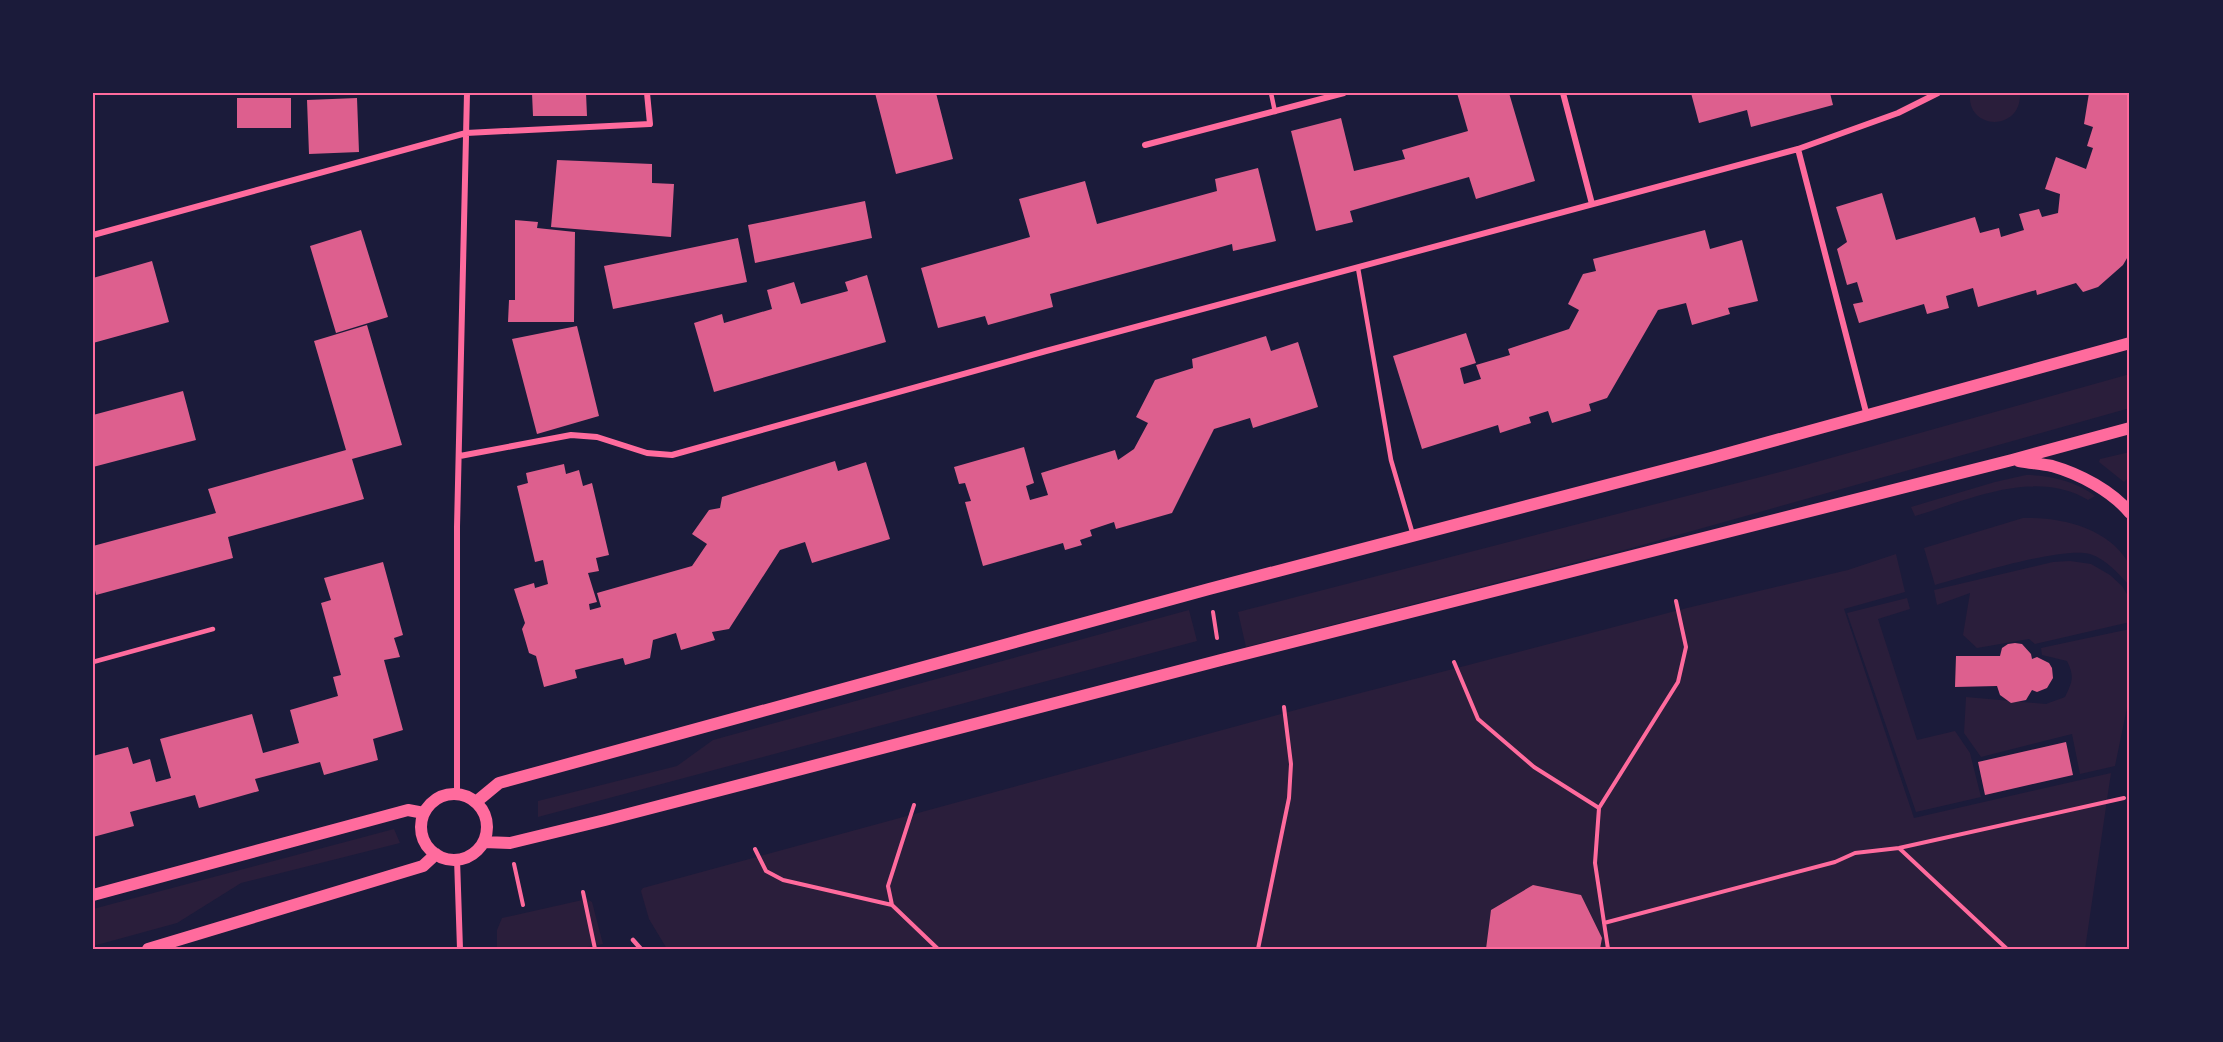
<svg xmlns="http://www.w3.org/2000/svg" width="2223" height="1042" font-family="Barlow,sans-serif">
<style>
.green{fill:#2a1e3b}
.building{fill:#dd5f8e}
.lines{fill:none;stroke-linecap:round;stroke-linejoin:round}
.path{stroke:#ff6b9d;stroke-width:4}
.service{stroke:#ff6b9d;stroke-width:4.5}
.minor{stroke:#ff6b9d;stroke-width:6}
.secondary{stroke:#ff6b9d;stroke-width:12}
.neatline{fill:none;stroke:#ff6b9d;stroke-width:2}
</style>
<rect width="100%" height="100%" fill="#1b1b3a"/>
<path class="green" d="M1970,93H2020C2022,132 1966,131 1970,93Z
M2130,374V408L1628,549L1246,647L1238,612L1795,468Z
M2130,452V476L2124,482L2099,462L2100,459Z
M2026,475C2050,475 2076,481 2095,496L2088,500C2035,468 1969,500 1915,516L1911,507L1995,482Z
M2023,518C2060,517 2107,527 2128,562C2132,568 2130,579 2130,586C2119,574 2106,559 2090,554C2062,546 1967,576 1935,585L1924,548Z
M1896,554L1905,592L1844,609L1914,818L2111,773L2085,949H667L649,919L641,891L643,888L1303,708L1687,608L1848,570Z
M2070,561L2091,564L2110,575L2122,586L2130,599V622L2035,644L2029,639L1977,648L1963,635L1970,593L1937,605L1934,590L2053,562Z
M1907,598L1910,609L1878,619L1917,740L1955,731L1970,753L1981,797L1916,812L1847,613Z
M1189,610L1197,641L538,817V801L677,766L713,740Z
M2130,629V693L2115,766L2080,774L2072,734L1981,757L1964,733L1966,697L2046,704L2065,697C2072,682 2075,677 2067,661L2042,655L2041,648Z
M394,829L400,843L241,883L177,923L93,946V909Z
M587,899L592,902L603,944L576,949H497V930L502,918Z"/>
<path class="building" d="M532,93H586L587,116H533Z
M875,93H936L953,159L896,174Z
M1457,93H1509L1535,181L1476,199L1469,177L1350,211L1353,222L1316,231L1291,131L1341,118L1354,171L1405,159L1402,150L1468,131Z
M1691,93H1830L1833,105L1751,127L1747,110L1699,123Z
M2089,93H2130V253L2123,265L2098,287L2083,292L2076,283L2037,295L2036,290L1978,307L1973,288L1946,296L1949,308L1927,314L1924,304L1859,323L1853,304L1863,302L1857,282L1847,285L1837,249L1847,242L1836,207L1882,193L1896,240L1975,217L1980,233L1999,228L2001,237L2024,230L2019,214L2039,209L2042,217L2058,213L2060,194L2045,189L2056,157L2086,169L2093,148L2087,146L2093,127L2084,124Z
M237,98H291V128H237Z
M357,98L359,152L309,154L307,100Z
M557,160L652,164V183L674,184L671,237L551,227Z
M1258,168L1276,241L1233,251L1232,244L1050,294L1053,307L988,325L985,316L938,328L921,268L1030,237L1019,199L1085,181L1097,224L1217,191L1215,179Z
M865,201L872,238L755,263L748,225Z
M515,220L538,222L537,228L575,232L574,322H508L509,300H515Z
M361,230L388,317L336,333L310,246Z
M1705,230L1710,249L1742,240L1758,301L1728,308L1730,314L1692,325L1686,303L1658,310L1607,398L1589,404L1591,411L1552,423L1548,411L1529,417L1531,423L1500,433L1498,425L1422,449L1393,356L1466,333L1476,363L1460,368L1464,384L1481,379L1476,365L1510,355L1508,349L1569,329L1579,310L1568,304L1583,274L1596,271L1593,259Z
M738,238L747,282L613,309L604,266Z
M152,261L169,322L93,343V278Z
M867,275L886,342L714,392L694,323L722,314L724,323L772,309L767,290L794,282L801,304L848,291L845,282Z
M367,325L402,445L352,459L364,499L228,537L233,558L96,595L93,581V546L216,513L208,489L346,450L314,341Z
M577,326L599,416L537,434L512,339Z
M1266,336L1271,351L1298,342L1318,407L1253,428L1250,418L1214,429L1172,513L1116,529L1114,522L1090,530L1092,536L1080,540L1082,545L1065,550L1063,543L983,566L965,502L971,501L965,483L959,484L954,467L1024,447L1034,483L1026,486L1030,500L1048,495L1041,473L1115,450L1118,460L1134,449L1148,423L1136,417L1155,380L1193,368L1192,359Z
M183,391L196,440L93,467V415Z
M835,461L838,471L866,462L890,539L812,563L805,542L780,550L729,629L712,632L715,640L681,650L676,633L653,640L650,658L625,665L623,658L575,670L577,678L544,687L536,656L529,653L522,629L525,623L514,589L534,583L535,588L548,584L543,560L535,562L517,486L528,483L526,473L564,464L566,474L579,470L583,486L592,483L609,555L596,558L599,571L588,573L597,602L589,604L590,610L601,607L597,593L692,566L707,544L692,534L709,510L720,508L722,497Z
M383,562L403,635L394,638L400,657L384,660L403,730L373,739L378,760L324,775L320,762L255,779L259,791L199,808L195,795L130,812L134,826L93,837V756L128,747L133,764L150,759L156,782L171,778L160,739L252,714L263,753L299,743L290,710L338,696L333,677L341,675L321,603L331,600L324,578Z
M2015,643L2022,644L2031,654L2032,659L2037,657L2049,663L2052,668L2053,678L2047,688L2037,692L2032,690L2026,700L2011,703L2000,695L1997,686L1955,687L1956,656H2000L2002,648L2008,644Z
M2066,742L2073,775L1985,795L1978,762Z
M1533,885L1581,895L1602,938L1600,949H1486L1491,910Z"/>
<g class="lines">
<path class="path" d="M1213,612L1217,638
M1454,662L1478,719L1534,767L1599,808
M914,805L888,886L892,905L938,949
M1899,848L2007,949
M755,849L766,871L783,880L892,905
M514,864L523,905
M583,892L595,949
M1604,923L1835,862L1855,853L1899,848L2124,798
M1258,949L1289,798L1291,764L1284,707
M1608,949L1595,863L1599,808L1678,682L1686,647L1676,601"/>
<path class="service" d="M1271,93L1275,112
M1358,268L1391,460L1413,535
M93,662L213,629
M633,940L641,949"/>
<path class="minor" d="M1563,93L1592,204
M1145,145L1344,93
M1798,149L1867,416
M93,235L466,133L650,124L647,93
M460,456L571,435L597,437L647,453L672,455L1046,351L1798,149L1898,113L1938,93
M457,793V527L467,93
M457,859L460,949"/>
<path class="secondary" d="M2019,461C2030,463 2042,464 2052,466C2080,474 2112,491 2130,513
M421 827a33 33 0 1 1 66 0a33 33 0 1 1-66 0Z
M476,802L499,783L1209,589L1711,458L2130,343
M484,842L510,843L605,820L1221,660L2012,460L2130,428
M93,895L408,810L424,813
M148,949L423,866L436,854"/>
</g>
<rect width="2223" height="1042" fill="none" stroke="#1b1b3a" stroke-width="189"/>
<rect x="94" y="94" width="2034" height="854" class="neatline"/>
</svg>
